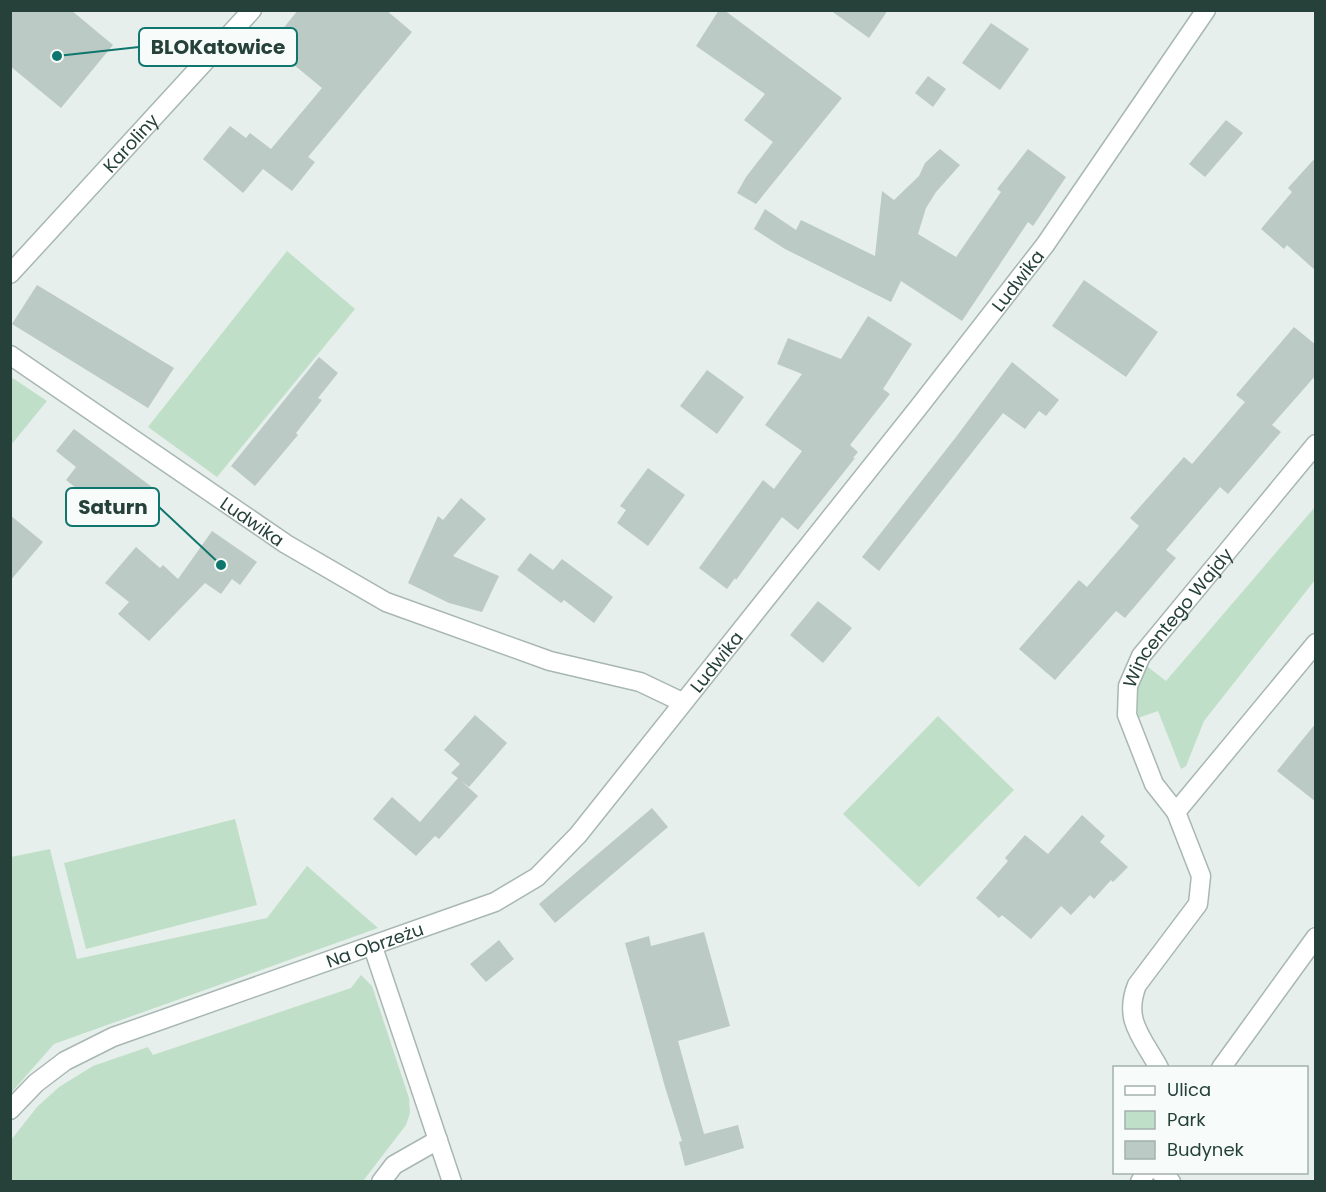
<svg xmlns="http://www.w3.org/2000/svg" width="1326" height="1192" font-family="Poppins,sans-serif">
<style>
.green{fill:#c0dfc8}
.building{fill:#bbcac4}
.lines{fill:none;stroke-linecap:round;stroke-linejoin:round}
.street-casing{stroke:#a8b7b2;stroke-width:21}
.street{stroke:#fff;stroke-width:18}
.labels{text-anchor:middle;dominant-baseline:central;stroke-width:6;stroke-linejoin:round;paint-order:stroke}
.street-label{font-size:18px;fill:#25413a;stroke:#f7fbf9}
.leader{fill:none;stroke:#0f766e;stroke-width:2}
.callout-dot{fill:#0f766e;stroke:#f7fbf9;stroke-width:2}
.callout{fill:#f7fbf9;stroke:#0f766e;stroke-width:2}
.callout-label{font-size:20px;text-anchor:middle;font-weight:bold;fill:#25413a}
</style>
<rect width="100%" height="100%" fill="#e6efeb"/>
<path class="green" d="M287,251L355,309L217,477L148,427Z
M11,377L47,401L11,445Z
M1315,507V580L1204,721L1186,766L1181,769L1158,711L1138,718L1137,689L1144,664L1166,681Z
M938,716L1014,790L919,887L843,814Z
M235,819L257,905L86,949L64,863Z
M50,849L77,959L267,918L307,866L378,928L54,1044L11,1093V857Z
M361,975L372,986L409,1098L410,1113L406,1125L363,1181H11V1140L37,1107L59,1087L93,1066L148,1047L153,1055L351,988Z"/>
<path class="building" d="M10,10H71L113,45L61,108L10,66Z
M298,10H386L412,32L308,157L315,162L292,191L263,169L243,193L203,159L230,126L246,138L250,133L271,149L322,88L270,45Z
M719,10H724L767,42L842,98L756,204L737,193L746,177L773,142L744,120L765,94L696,46Z
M830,10H888L869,38Z
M991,23L1029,49L1000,90L962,63Z
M928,76L946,89L933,107L915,93Z
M1226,120L1243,133L1205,177L1189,164Z
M940,149L960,165L936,192L926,208L918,234L956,257L1001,192L997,189L1028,149L1066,177L1033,226L1028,222L962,321L901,281L891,302L785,249L754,229L765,209L796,230L801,220L875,256L882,191L894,200L919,176L925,163Z
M1316,157V271L1287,245L1284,249L1261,229L1292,192L1288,188Z
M1084,280L1158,332L1126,377L1052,326Z
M37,285L174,368L148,408L12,324Z
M868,316L912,344L883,389L890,394L850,445L858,452L853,458H855L798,530L782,517L736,580L735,578L727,589L699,568L763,480L774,489L802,451L765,425L802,374L777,364L788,338L841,359Z
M1294,327L1316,345V375L1272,425L1281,432L1228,494L1220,487L1166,550L1176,558L1125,618L1116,611L1055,680L1019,649L1079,580L1087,587L1123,545L1139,526L1130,518L1184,457L1192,464L1245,402L1236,395Z
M319,357L338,373L318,398L322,400L296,433L298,435L255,486L231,466Z
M1012,362L1059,400L1046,416L1039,411L1025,429L1003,413L879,571L862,557L956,437Z
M707,370L744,397L717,434L680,406Z
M74,429L156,490L130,523L103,504L100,507L66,480L76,467L56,451Z
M648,468L685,495L648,546L617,523L626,510L620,506Z
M461,498L486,519L453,556L499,576L482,612L449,603L408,583L438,516L443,520Z
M10,515L43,542L10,581Z
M212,531L257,562L240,585L232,579L221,594L205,583L149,641L118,614L129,602L105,583L136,547L160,568L163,565L178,579Z
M530,553L553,570L562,559L613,597L594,623L564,600L561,603L517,570Z
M818,601L852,628L823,663L790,635Z
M475,715L507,743L469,787L461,781L478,796L439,839L435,836L416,856L373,819L392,797L420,822L458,778L451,773L460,764L444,750Z
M1316,723V802L1277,771Z
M652,808L668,827L555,923L539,904Z
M1082,815L1105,836L1100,842L1128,867L1113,882L1111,880L1094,899L1090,895L1071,915L1061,906L1031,939L1002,915L999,918L976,898L1008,861L1005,858L1025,835L1048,854Z
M704,932L730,1026L678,1041L704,1134L738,1125L744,1148L685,1166L679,1142L682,1141L665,1087L625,943L649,936L651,946Z
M499,940L514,959L486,982L470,964Z"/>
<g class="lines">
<g class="street-casing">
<g id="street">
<path id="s1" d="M10,274L252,10"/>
<path id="s2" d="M10,355L286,544L386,602L550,661L640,682L682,702"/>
<path d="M1176,812L1316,643"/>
<path d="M373,947L452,1182"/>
<path id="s3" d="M1159,1068C1142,1037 1123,1020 1137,985L1198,904L1201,876L1176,812L1154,784L1127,715L1128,686L1141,656L1316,444"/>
<path d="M1221,1068L1316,937"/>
<path id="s4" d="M10,1110L36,1083L65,1061L113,1037L495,902L537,877L578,835L918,408L1045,245L1206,10"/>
<path d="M1160,1172L1171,1182"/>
<path d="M381,1182L394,1165L438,1140"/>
<path d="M1140,1182L1146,1172"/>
</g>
</g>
<use href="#street" class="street"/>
</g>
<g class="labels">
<g class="street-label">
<text stroke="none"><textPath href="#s1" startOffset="178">Karoliny</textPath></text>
<text stroke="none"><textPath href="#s4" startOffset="1348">Ludwika</textPath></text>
<text stroke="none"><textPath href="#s2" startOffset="294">Ludwika</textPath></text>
<text stroke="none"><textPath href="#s3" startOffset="512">Wincentego Wajdy</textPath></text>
<text stroke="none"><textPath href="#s4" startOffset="862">Ludwika</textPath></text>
<text stroke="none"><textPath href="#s4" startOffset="405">Na Obrzeżu</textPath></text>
</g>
</g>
<path class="leader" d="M57 56L139 47M221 565L159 507"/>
<g class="callout-dot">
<circle cx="57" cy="56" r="6"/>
<circle cx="221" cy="565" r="6"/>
</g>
<g class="callout">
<rect x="139" y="28" width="158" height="38" rx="6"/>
<rect x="66" y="488" width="93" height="38" rx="6"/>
</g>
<g class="callout-label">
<text x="218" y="54">BLOKatowice</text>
<text x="113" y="514">Saturn</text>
</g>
<rect width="1326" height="1192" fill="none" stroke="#25413a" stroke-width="24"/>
<rect x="1113" y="1066" width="195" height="108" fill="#f7fbf9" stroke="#a3b1ad" stroke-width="1.5"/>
<rect x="1125" y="1086" width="30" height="9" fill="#ffffff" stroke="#a3b1ad" stroke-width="1.5"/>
<text x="1167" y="1096" font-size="18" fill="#25413a">Ulica</text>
<rect x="1125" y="1111" width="30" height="18" fill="#c0dfc8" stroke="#a3b1ad" stroke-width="1.5"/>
<text x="1167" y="1126" font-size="18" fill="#25413a">Park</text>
<rect x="1125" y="1141" width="30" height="18" fill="#bbcac4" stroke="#a3b1ad" stroke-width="1.5"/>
<text x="1167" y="1156" font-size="18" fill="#25413a">Budynek</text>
</svg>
